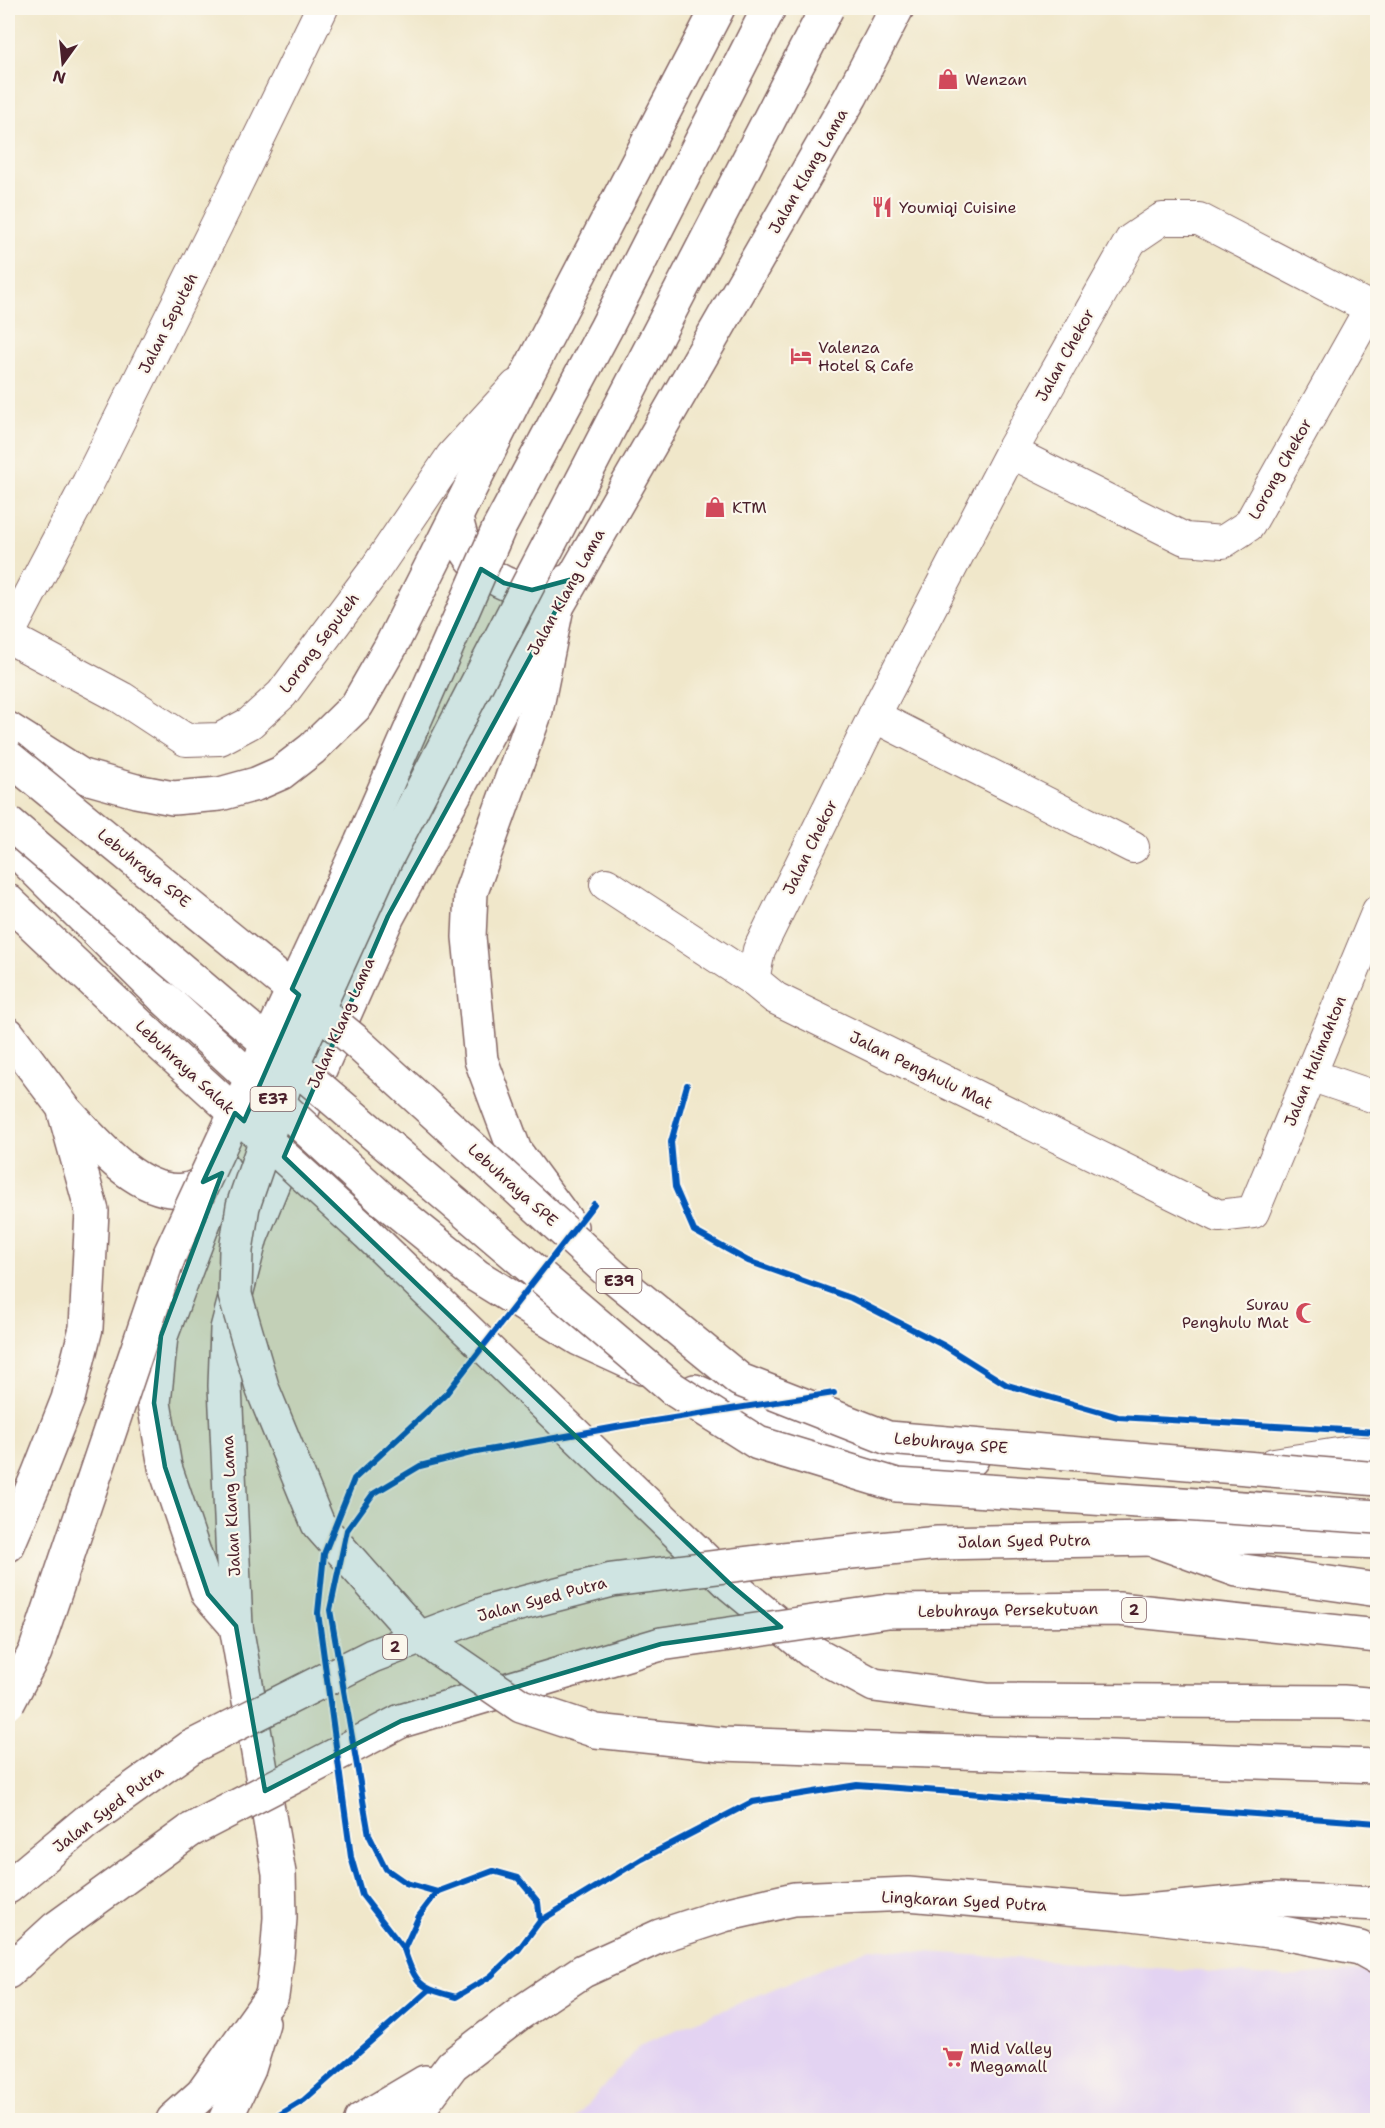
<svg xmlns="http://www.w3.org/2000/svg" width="1385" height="2128" font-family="'Shantell Sans',sans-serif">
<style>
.built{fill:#e3d3f2}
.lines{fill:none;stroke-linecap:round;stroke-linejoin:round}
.minor-casing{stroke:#846563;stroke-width:34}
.tertiary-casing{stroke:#846563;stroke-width:36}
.secondary-casing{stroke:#846563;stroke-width:36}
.primary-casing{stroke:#846563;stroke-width:36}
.trunk-casing{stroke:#846563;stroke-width:36}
.motorway-casing{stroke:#846563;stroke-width:36}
.minor{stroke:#fff;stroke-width:32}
.tertiary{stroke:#fff;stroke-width:33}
.secondary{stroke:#fff;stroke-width:33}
.primary{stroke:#fff;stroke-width:33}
.trunk{stroke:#fff;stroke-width:33}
.motorway{stroke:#fff;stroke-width:33}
.primary-bridge-casing{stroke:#846563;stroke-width:36;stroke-linecap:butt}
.trunk-bridge-casing{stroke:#846563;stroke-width:36;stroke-linecap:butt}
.motorway-bridge-casing{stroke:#846563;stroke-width:36;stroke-linecap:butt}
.primary-bridge{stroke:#fff;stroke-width:33}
.trunk-bridge{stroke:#fff;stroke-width:33}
.motorway-bridge{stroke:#fff;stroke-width:33}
.cycleway-casing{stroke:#fbf7ec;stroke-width:10}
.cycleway{stroke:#0057b8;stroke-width:6}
.marked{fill:#0f766e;fill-opacity:0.2;stroke:#0f766e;stroke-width:4.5;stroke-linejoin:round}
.labels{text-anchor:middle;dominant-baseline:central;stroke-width:4.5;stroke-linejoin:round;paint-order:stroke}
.shield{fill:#fbf7ec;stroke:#7f6065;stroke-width:1.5}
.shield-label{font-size:15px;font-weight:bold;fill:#4a1f2b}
.poi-label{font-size:16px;fill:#4a1f2b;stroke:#fbf7ec;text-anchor:start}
.street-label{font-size:16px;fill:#4a1f2b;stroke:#fbf7ec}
</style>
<rect width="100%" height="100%" fill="#fbf7ec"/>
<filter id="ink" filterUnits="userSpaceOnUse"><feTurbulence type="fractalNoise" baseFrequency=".0167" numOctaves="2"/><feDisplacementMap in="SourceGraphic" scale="12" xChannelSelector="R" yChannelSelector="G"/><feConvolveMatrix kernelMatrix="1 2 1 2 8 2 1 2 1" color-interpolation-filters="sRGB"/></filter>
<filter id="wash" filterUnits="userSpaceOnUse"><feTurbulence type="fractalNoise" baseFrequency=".008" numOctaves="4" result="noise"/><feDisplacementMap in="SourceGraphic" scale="24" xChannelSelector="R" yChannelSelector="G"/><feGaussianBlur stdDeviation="1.35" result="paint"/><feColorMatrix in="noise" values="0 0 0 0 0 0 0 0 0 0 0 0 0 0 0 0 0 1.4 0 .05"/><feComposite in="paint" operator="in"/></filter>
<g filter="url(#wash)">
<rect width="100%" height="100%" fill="#f0e7ca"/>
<path class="built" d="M870 1948 1285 1977 1377 1969V2120H574L640 2045Z"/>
</g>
<g filter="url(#ink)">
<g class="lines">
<defs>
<g id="minor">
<path d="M1011 452 1185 539 1223 542 1249 525 1370 309"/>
<path d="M8 635 88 483 217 224 322 8"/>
<path d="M8 637 122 698 186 740 220 739 250 723 282 694 374 571 452 456 516 386"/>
<path d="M874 716 1133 847"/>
<path d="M606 884 753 980 775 998 1219 1216 1253 1212 1378 911"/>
<path d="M753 980 759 950 874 716 1011 452 1131 240 1162 219H1199L1378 312"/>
<path d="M1310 1075 1378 1098"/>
<path d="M1274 1464 1351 1452 1378 1454"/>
</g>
<g id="tertiary">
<path d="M361 2120 425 2082"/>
<path d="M404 2120 425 2101 452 2065 520 2013 583 1971 660 1936 724 1915 794 1899 908 1894 1124 1913 1275 1899 1378 1904"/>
</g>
<path id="secondary" d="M1124 1913 1278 1932 1360 1948 1378 1958"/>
<g id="primary">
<path d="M224 1169 161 1336 154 1403 165 1467 208 1594 236 1626"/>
<path d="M773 1560 938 1543 1151 1539"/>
<path d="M401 1721 661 1644"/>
<path d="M8 1887 86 1822 191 1747"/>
<path d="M8 1972 56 1928 191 1830"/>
<path d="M173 2120 202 2094 272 1996 277 1958 280 1918 279 1873 236 1626 225 1386 227 1329 251 1237 310 1092 388 916 557 607 851 96 897 8"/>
<path d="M225 2120 249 2069 263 2023"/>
</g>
<g id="trunk">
<path d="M456 519C459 528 461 541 466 550 478 571 507 589 532 590 547 590 560 584 573 579"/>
<path d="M557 607 536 711 471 892 469 937 481 1060 515 1151 571 1227"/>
<path d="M8 729 82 776 136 791 173 798 220 794 256 784 281 773 312 749 357 705 391 646 529 371 718 8"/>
<path d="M8 843 165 999"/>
<path d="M8 901 150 1035"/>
<path d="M8 1034 63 1107 92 1211 86 1328 68 1399 38 1475 8 1545"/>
<path d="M67 1112C95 1142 139 1196 184 1190 196 1189 211 1178 221 1170"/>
<path d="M381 1198 477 1276 579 1339 642 1368"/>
<path d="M365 1231 731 1585 811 1651 874 1685 987 1700 1343 1702 1378 1705"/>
<path d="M695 1391 749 1415 866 1446 922 1458 972 1459"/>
<path d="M1153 1539 1262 1537 1378 1542"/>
<path d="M888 1611 1118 1609 1378 1636"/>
</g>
<path id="motorway" d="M1151 1539 1237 1570 1378 1590"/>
</defs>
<use href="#minor" class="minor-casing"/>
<use href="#tertiary" class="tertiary-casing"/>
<use href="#secondary" class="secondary-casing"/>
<use href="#primary" class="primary-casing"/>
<use href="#trunk" class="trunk-casing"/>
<use href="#motorway" class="motorway-casing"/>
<use href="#minor" class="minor"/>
<use href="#tertiary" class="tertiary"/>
<use href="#secondary" class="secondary"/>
<use href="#primary" class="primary"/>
<use href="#trunk" class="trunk"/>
<use href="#motorway" class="motorway"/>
<defs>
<g id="primary-bridge">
<path d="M661 1644 888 1611"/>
<path d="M8 1703 35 1652 169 1256 361 843 499 528 606 328 769 8"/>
<path d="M191 1747 372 1656 488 1612 612 1580 773 1560"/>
<path d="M191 1830 401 1721"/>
</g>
<g id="trunk-bridge">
<path d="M827 8 384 863 290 1070 243 1206 236 1250 235 1295 263 1390 318 1524 416 1634 521 1706 596 1731 722 1744 1378 1766"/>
<path d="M165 999 381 1198"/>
<path d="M150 1035 365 1231"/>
</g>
<g id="motorway-bridge">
<path d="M8 757 353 1039 613 1276 740 1380 888 1438 1378 1479"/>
<path d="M8 822 673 1389 758 1443 897 1485 1378 1517"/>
</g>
</defs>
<use href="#primary-bridge" class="primary-bridge-casing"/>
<use href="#trunk-bridge" class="trunk-bridge-casing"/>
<use href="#motorway-bridge" class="motorway-bridge-casing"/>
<use href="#primary-bridge" class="primary-bridge"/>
<use href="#trunk-bridge" class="trunk-bridge"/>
<use href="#motorway-bridge" class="motorway-bridge"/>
<defs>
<g id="cycleway">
<path d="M687 1085 671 1142 675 1187 694 1231 748 1261 851 1298 945 1346 1007 1385 1118 1417 1378 1432"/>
<path d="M437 1892 406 1883 386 1869 369 1835 330 1610 347 1530 373 1494 420 1466 471 1453 622 1426 834 1393"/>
<path d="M540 1921 538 1902 518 1878 493 1871 437 1892 419 1916 404 1949C416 1985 420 1988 456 1997L491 1976 519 1949 540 1921 642 1859 752 1802 857 1785 1378 1823"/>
<path d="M404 1949 362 1895 351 1857 318 1613 324 1554 354 1479 446 1394 594 1204"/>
<path d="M271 2120 304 2100 429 1990"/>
</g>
</defs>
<use href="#cycleway" class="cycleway-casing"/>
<use href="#cycleway" class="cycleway"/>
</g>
</g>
<path class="marked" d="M481 569 504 583 532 590 573 579 388 916 284 1157 731 1585 781 1627 661 1644 401 1721 265 1791 236 1626 208 1594 165 1467 154 1403 161 1336 222 1173 203 1182 235 1113 244 1121 299 995 292 989Z"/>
<defs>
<symbol id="shop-bare" viewBox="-9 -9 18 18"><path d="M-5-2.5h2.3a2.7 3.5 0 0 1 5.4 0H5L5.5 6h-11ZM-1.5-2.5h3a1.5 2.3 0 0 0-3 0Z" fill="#d1495b" stroke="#fbf7ec" stroke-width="2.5" paint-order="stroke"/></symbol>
<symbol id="restaurant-bare" viewBox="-9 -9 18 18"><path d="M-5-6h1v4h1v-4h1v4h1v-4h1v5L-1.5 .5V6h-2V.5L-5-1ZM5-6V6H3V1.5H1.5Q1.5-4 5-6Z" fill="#d1495b" stroke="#fbf7ec" stroke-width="2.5" paint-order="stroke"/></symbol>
<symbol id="hotel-bare" viewBox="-9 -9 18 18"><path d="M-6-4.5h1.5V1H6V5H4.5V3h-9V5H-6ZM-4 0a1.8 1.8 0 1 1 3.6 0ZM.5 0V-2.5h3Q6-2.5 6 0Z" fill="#d1495b" stroke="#fbf7ec" stroke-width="2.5" paint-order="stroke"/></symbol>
<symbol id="mosque-bare" viewBox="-9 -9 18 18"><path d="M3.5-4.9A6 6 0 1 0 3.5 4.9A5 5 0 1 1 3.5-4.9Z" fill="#d1495b" stroke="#fbf7ec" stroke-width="2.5" paint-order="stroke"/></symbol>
<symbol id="supermarket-bare" viewBox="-9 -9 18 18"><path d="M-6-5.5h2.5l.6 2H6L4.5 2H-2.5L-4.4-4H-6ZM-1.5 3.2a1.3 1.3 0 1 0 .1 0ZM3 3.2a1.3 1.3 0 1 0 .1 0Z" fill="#d1495b" stroke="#fbf7ec" stroke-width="2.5" paint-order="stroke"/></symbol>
</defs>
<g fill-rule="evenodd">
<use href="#shop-bare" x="933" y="64" width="30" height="30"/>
<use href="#restaurant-bare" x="867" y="192" width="30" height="30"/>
<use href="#hotel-bare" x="786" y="341" width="30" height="30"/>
<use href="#shop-bare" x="700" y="492" width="30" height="30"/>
<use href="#mosque-bare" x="1291" y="1298" width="30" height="30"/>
<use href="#supermarket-bare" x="938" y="2042" width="30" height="30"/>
</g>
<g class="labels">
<g class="shield">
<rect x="250.5" y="1087" width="45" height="24" rx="4.5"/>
<rect x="596.5" y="1269" width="45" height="24" rx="4.5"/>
<rect x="1122" y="1598" width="24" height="24" rx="4.5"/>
<rect x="383" y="1635" width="24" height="24" rx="4.5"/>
</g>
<g class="shield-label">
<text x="273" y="1099">E37</text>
<text x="619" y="1281">E39</text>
<text x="1134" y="1610">2</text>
<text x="395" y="1647">2</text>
</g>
<g class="poi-label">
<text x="965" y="79">Wenzan</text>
<text x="899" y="207">Youmiqi Cuisine</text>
<text x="818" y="347">Valenza<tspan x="818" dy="18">Hotel &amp; Cafe</tspan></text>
<text x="732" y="507">KTM</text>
<text x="1289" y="1304" text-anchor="end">Surau<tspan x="1289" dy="18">Penghulu Mat</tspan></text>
<text x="970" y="2048">Mid Valley<tspan x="970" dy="18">Megamall</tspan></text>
</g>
<g class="street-label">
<text transform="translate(808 171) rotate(-60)">Jalan Klang Lama</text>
<text transform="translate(168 323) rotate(-63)">Jalan Seputeh</text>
<text transform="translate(1065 355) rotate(-61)">Jalan Chekor</text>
<text transform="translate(1280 469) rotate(-61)">Lorong Chekor</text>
<text transform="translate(566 592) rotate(-61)">Jalan Klang Lama</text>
<text transform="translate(319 643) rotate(-53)">Lorong Seputeh</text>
<text transform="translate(810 847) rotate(-64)">Jalan Chekor</text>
<text transform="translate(144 868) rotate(39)">Lebuhraya SPE</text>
<text transform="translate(341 1023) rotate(-66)">Jalan Klang Lama</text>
<text transform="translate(1315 1061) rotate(-68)">Jalan Halimahton</text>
<text transform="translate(185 1067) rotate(43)">Lebuhraya Salak</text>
<text transform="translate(921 1070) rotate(26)">Jalan Penghulu Mat</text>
<text transform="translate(513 1185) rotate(42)">Lebuhraya SPE</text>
<text transform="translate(951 1443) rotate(5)">Lebuhraya SPE</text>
<text transform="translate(231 1506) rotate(-93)">Jalan Klang Lama</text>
<text transform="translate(1024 1541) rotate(-1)">Jalan Syed Putra</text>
<text transform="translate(542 1599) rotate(-15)">Jalan Syed Putra</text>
<text transform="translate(1008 1610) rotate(-1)">Lebuhraya Persekutuan</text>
<text transform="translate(108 1809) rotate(-37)">Jalan Syed Putra</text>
<text transform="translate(964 1901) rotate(3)">Lingkaran Syed Putra</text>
</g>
</g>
<rect width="1385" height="2128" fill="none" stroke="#fbf7ec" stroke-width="30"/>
<g transform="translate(63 63) rotate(195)" stroke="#fbf7ec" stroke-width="4.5" paint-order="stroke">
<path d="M0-4.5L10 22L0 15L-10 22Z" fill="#4a1f2b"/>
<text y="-9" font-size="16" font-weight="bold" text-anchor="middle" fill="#4a1f2b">N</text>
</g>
</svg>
